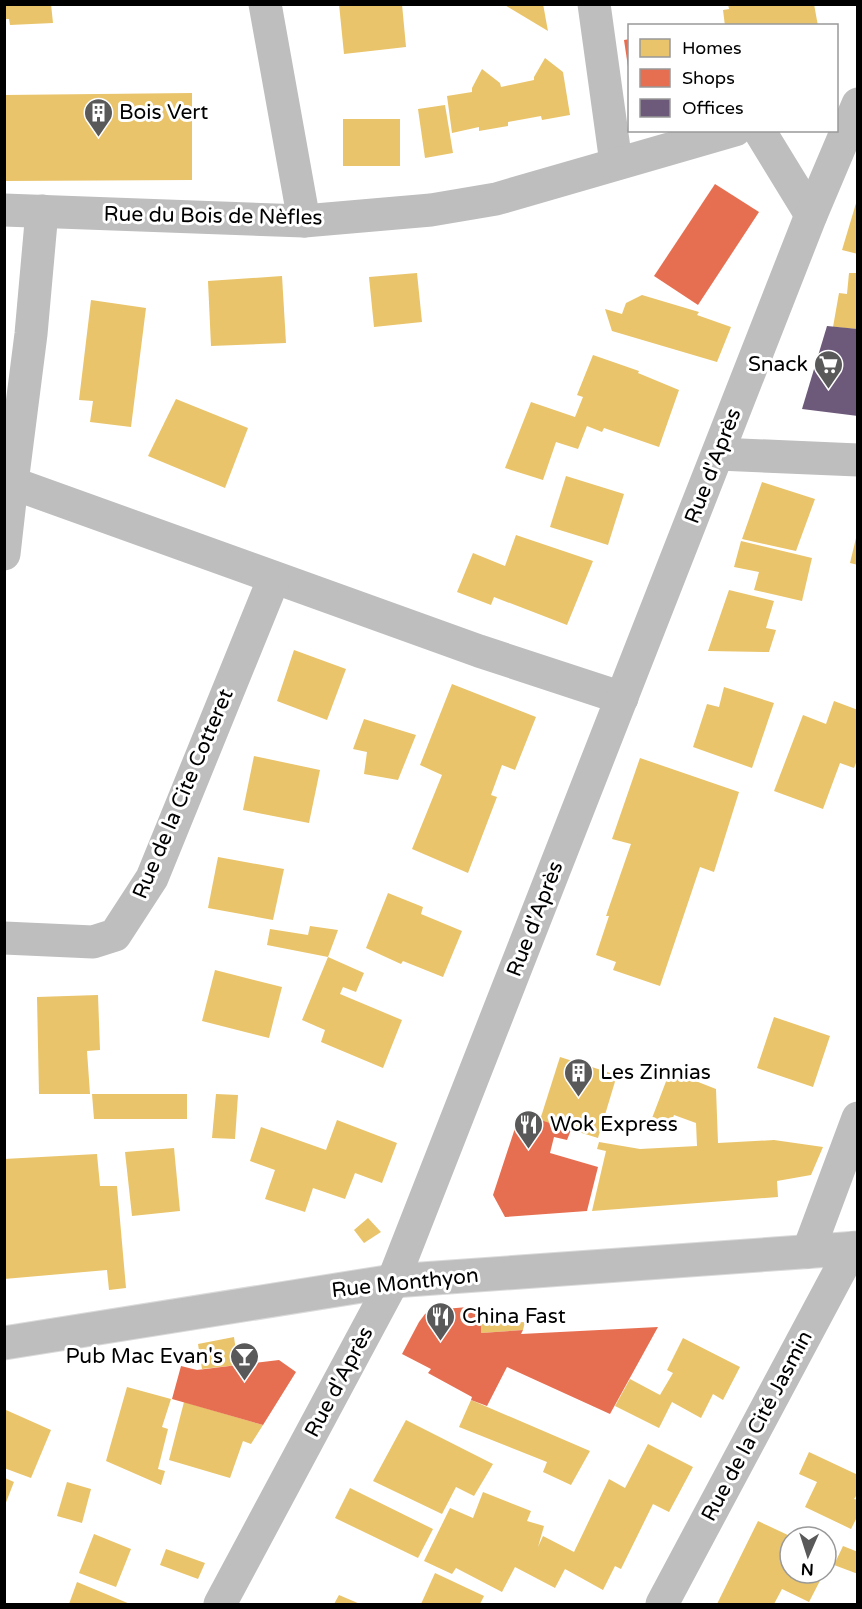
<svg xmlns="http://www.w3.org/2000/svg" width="862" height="1609" font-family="'Varela Round',sans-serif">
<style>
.homes{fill:#e9c46a}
.shops{fill:#e76f51}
.offices{fill:#6d597a}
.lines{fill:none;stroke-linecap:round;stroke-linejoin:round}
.major-casing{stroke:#dbdbdb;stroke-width:35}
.minor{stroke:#bebebe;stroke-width:33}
.major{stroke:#bebebe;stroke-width:33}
.labels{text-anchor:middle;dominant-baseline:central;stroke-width:6;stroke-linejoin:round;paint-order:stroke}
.poi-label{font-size:21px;fill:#000;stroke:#fff;text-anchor:start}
.street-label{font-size:21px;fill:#000;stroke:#fff}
</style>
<rect width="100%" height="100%" fill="#fff"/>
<g class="homes">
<path d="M4 4H51L53 23 10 25 9 19H4Z"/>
<path d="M339 4H402L406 47 344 54Z"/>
<path d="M503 4H543L548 31Z"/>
<path d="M728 4H814L818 26H725L723 10 729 9Z"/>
<path d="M545 58 563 72 570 115 542 120 541 116 508 122V126L479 131V127L452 133 447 96 472 92V88L482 69 500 83 501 87 534 80V77Z"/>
<path d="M192 93V180L4 181V95Z"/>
<path d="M445 105 453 153 425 158 418 109Z"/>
<rect x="343" y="119" width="57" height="47"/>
<path d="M857 200H858V254L842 250Z"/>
<path d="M417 273 422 322 374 327 369 277Z"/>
<path d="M849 273H858V329L833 327 839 293 847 294Z"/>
<path d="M282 276 286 343 211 346 208 281Z"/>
<path d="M642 295 699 312 697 315 731 327 717 362 612 331 605 309 622 314 626 303Z"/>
<path d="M91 300 146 308 131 427 90 422 93 401 79 400Z"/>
<path d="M593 355 639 371 638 373 679 390 659 447 604 428 602 432 587 426 578 449 556 442 543 480 505 468 531 402 575 417 583 397 577 395Z"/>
<path d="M176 399 248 428 225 488 148 456Z"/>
<path d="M566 476 624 494 608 545 550 527Z"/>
<path d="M762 482 815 499 796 551 742 539Z"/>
<path d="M857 534H858V565L850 563Z"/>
<path d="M516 535 593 561 567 625 494 597 491 605 457 592 473 553 505 566Z"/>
<path d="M741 541 812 558 802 601 754 590 759 572 734 567Z"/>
<path d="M729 590 774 601 766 628 776 630 769 652 708 651Z"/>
<path d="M294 650 346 669 327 720 277 701Z"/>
<path d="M452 684 536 717 515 770 502 765 491 795 497 797 468 873 412 849 442 775 420 765Z"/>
<path d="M724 687 774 703 752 768 693 747 707 704 719 707Z"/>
<path d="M834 701 858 710V758L854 768 840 763 823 809 774 791 803 715 826 724Z"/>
<path d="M364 719 416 735 398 780 364 774 367 752 353 749Z"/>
<path d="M254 756 320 770 309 823 243 810Z"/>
<path d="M640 758 739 792 714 872 700 867 660 986 613 970 616 962 596 955 609 916H606L631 844 612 839Z"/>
<path d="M218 857 284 869 273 920 208 908Z"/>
<path d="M388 893 423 907 421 914 462 931 443 977 403 961 401 964 366 948Z"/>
<path d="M310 926 338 930 328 957 267 945 270 929 308 935Z"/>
<path d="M328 957 364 973 356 992 343 987 340 994 402 1020 383 1068 321 1042 325 1030 302 1020Z"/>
<path d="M215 970 282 987 269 1038 202 1021Z"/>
<path d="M98 995 100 1050 87 1051 90 1094H39L37 997Z"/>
<path d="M774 1017 830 1036 813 1087 757 1068Z"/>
<path d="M560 1057 617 1075 598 1138 540 1120Z"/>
<path d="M670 1071 716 1089 718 1143 774 1140 823 1147 811 1175 777 1181 778 1197 592 1211 606 1151 597 1149 599 1142 640 1149 697 1146 696 1123 674 1115 667 1133 649 1126Z"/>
<path d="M92 1094H187V1119H94Z"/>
<path d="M216 1094 238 1095 235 1139 212 1138Z"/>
<path d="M337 1120 397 1143 382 1183 355 1173 345 1199 313 1188 305 1212 265 1199 275 1170 250 1161 261 1127 326 1150Z"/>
<path d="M174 1148 180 1211 132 1216 125 1152Z"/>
<path d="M97 1154 100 1186H117L126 1288 109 1290 107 1270 4 1279V1159Z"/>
<path d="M368 1218 381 1232 364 1243 354 1230Z"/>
<path d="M525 1322 523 1330 481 1333V1324Z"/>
<path d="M234 1337 238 1365 202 1369 198 1344Z"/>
<path d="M683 1338 740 1367 723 1400 713 1394 701 1418 672 1402 659 1428 615 1406 630 1379 660 1395 673 1373 667 1370Z"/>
<path d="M127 1387 171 1399 162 1427 168 1429 158 1469 165 1471 161 1485 106 1461Z"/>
<path d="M471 1400 590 1451 571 1485 543 1472 547 1462 459 1427Z"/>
<path d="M184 1402 263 1425 251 1444 243 1441 230 1478 169 1460Z"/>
<path d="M6 1410 51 1430 31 1478 4 1468Z"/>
<path d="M406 1420 493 1464 474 1496 456 1487 442 1514 373 1481Z"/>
<path d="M648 1444 693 1467 669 1512 653 1504 621 1569 615 1566 603 1590 565 1569 555 1588 515 1567 502 1592 456 1568 452 1574 424 1561 450 1508 473 1518 483 1492 531 1511 527 1521 544 1526 538 1547 543 1536 574 1552 609 1479 625 1488Z"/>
<path d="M809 1452 858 1475V1493L854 1499 858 1500V1515L851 1529 805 1507 817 1482 799 1474Z"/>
<path d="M5 1478 14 1482 5 1505Z"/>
<path d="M67 1482 91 1489 82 1523 57 1516Z"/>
<path d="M350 1488 433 1529 418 1558 335 1518Z"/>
<path d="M758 1521 790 1536V1573H824L809 1602 782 1589 774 1604H717Z"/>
<path d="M94 1534 131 1549 116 1587 79 1573Z"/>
<path d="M843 1546 858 1552V1574L834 1565Z"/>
<path d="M166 1549 205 1563 198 1579 160 1565Z"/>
<path d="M435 1573 484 1596 480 1604H421Z"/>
<path d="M77 1582 130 1604H69Z"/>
<path d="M339 1595 360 1604H334Z"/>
</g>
<g class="shops">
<path d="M630 39V67H628L624 40Z"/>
<path d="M715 184 759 212 698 305 654 276Z"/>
<path d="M519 1116 541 1120 571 1130 567 1140 554 1137 550 1153 598 1167 587 1211 505 1217 493 1195Z"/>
<path d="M468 1307 478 1315 468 1324H481V1333L523 1330 521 1334 658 1327 610 1414 507 1367 487 1406 471 1400 472 1397 428 1373 431 1369 402 1354 419 1322 425 1314 432 1310Z"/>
<path d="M279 1360 296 1372 263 1425 172 1399 181 1366 197 1370Z"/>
</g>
<path class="offices" d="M827 326 858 329V416L802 409Z"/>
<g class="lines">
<defs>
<path id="major" d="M4 1343 393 1281 858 1248"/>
</defs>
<use href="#major" class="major-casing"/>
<g class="minor">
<path d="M265 4 304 221"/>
<path d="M594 4 616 163"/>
<path d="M759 130 811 215"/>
<path d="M4 210 304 221 431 210 496 199 735 130"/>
<path d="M718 454 858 460"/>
<path d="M12 483 479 651 622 698"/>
<path d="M4 554 12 483 31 334 42 211"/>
<path d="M4 938 93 942 115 935 152 878 274 578"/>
<path d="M808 1252 858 1118"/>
<path d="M220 1604 393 1281 811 215 858 104"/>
<path d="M662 1604 852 1248"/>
</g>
<use href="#major" class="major"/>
</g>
<defs>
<symbol id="building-pin" viewBox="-11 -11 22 30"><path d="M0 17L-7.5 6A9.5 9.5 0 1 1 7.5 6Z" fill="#595959" stroke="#fff"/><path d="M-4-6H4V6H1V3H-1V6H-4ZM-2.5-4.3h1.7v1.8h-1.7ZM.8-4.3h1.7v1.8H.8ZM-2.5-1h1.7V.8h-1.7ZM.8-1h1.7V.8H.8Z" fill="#fff"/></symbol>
<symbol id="supermarket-pin" viewBox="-11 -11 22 30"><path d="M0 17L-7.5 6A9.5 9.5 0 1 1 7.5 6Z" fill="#595959" stroke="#fff"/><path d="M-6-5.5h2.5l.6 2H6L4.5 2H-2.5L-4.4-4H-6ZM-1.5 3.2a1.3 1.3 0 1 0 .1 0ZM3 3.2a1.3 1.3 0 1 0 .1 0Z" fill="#fff"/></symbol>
<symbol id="restaurant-pin" viewBox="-11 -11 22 30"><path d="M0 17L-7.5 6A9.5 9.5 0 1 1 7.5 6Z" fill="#595959" stroke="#fff"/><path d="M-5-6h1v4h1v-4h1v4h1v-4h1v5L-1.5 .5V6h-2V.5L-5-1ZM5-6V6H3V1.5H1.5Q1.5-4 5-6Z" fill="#fff"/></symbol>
<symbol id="bar-pin" viewBox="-11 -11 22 30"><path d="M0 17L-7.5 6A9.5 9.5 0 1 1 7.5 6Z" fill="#595959" stroke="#fff"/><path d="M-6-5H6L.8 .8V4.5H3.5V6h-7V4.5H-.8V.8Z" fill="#fff"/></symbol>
</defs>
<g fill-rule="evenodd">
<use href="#building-pin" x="82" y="96" width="33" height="45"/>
<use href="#supermarket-pin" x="812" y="348" width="33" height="45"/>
<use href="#building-pin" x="562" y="1056" width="33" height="45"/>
<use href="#restaurant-pin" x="512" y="1108" width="33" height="45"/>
<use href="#restaurant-pin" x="424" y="1300" width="33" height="45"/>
<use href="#bar-pin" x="228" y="1340" width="33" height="45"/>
</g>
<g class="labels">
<g class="poi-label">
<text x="119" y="112">Bois Vert</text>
<text x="808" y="364" text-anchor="end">Snack</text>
<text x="600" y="1072">Les Zinnias</text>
<text x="550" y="1124">Wok Express</text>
<text x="462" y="1316">China Fast</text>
<text x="223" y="1356" text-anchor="end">Pub Mac Evan's</text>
</g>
<g class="street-label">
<text transform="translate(213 216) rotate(1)">Rue du Bois de Nèfles</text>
<text transform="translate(713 466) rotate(-69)">Rue d'Après</text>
<text transform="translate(183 794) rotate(-67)">Rue de la Cite Cotteret</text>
<text transform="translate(535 919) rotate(-69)">Rue d'Après</text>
<text transform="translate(405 1283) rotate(-6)">Rue Monthyon</text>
<text transform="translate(339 1382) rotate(-62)">Rue d'Après</text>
<text transform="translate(757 1426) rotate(-62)">Rue de la Cité Jasmin</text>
</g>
</g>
<rect width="862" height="1609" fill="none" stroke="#000000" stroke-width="12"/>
<rect x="628" y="24" width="210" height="108" fill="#ffffff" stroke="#999999" stroke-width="1.5"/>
<rect x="640" y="39" width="30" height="18" fill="#e9c46a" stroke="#999999" stroke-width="1.5"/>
<text x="682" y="54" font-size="18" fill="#000000">Homes</text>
<rect x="640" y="69" width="30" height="18" fill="#e76f51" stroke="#999999" stroke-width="1.5"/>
<text x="682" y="84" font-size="18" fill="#000000">Shops</text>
<rect x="640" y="99" width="30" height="18" fill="#6d597a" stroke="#999999" stroke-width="1.5"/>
<text x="682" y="114" font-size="18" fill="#000000">Offices</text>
<g transform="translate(808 1555) rotate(183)"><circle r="28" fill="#ffffff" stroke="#999999" stroke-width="1.5"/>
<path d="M0-4.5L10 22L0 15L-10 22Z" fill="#595959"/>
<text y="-9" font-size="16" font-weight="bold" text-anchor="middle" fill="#000000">N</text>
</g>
</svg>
